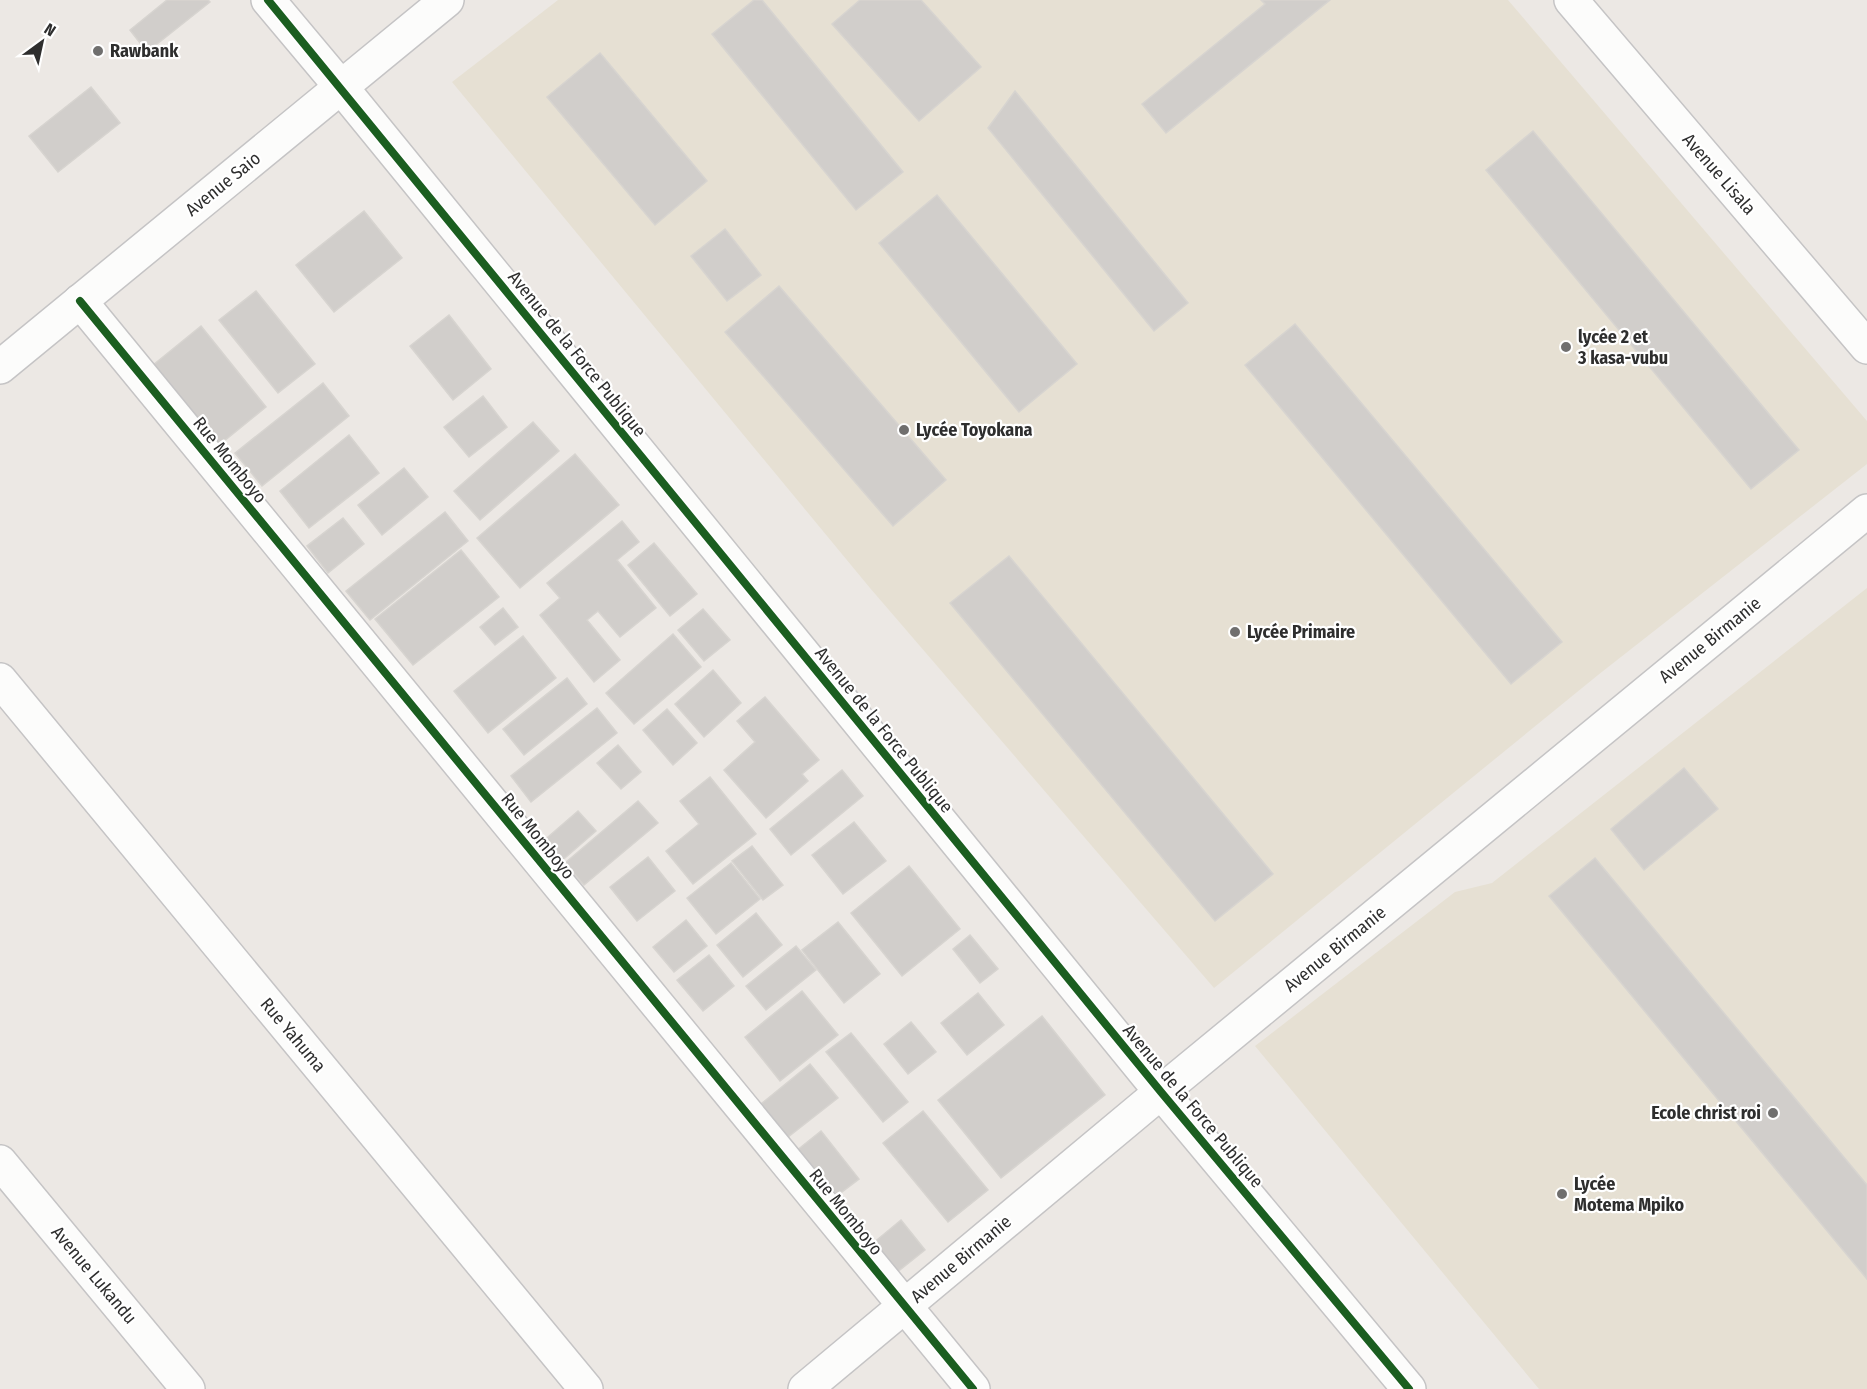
<svg xmlns="http://www.w3.org/2000/svg" width="1867" height="1389" font-family="'Fira Sans Condensed',sans-serif">
<style>
.education{fill:#e6e0d3}
.building{fill:#d1cecb;stroke:#d7d4d0;stroke-width:1.5}
.lines{fill:none;stroke-linecap:round;stroke-linejoin:round}
.minor-casing{stroke:#c5c4c5;stroke-width:36}
.tertiary-casing{stroke:#c5c4c5;stroke-width:36}
.minor{stroke:#fcfcfb;stroke-width:33}
.tertiary{stroke:#fcfcfb;stroke-width:33}
.cycleway-casing{stroke:#fff;stroke-width:11}
.cycleway{stroke:#1b5e20;stroke-width:8}
.poi-dot{fill:#706f6e;stroke:#fff;stroke-width:2}
.labels{text-anchor:middle;dominant-baseline:central;stroke-width:4.5;stroke-linejoin:round;paint-order:stroke}
.poi-label{font-size:18px;font-weight:bold;fill:#2e2e2e;stroke:#fff;text-anchor:start}
.street-label{font-size:18px;fill:#2e2e2e;stroke:#fff}
</style>
<rect width="100%" height="100%" fill="#ece8e4"/>
<g class="education">
<path d="M558 0H1508L1867 421V464L1598 675 1214 988 870 588 452 82Z"/>
<path d="M1867 588V1389H1539L1255 1046 1455 892 1492 883Z"/>
</g>
<g class="building">
<path d="M167 0H208L210 2 147 52 130 30Z"/>
<path d="M754 0H762L903 172 856 210 712 34Z"/>
<path d="M860 0H921L981 67 919 121 832 24Z"/>
<path d="M1261 0H1330L1166 133 1142 104 1265 4Z"/>
<path d="M600 53 707 181 655 225 547 97Z"/>
<path d="M91 87 120 123 58 172 29 136Z"/>
<path d="M1015 91 1188 303 1154 331 988 128Z"/>
<path d="M1533 131 1799 450 1751 489 1486 170Z"/>
<path d="M937 195 1077 364 1019 412 879 243Z"/>
<path d="M364 211 402 258 334 312 296 265Z"/>
<path d="M725 229 761 275 727 301 691 256Z"/>
<path d="M779 286 946 480 893 526 725 332Z"/>
<path d="M256 291 315 364 278 393 219 320Z"/>
<path d="M449 315 491 369 453 400 410 346Z"/>
<path d="M1295 324 1562 642 1511 684 1245 365Z"/>
<path d="M201 326 266 407 218 446 153 365Z"/>
<path d="M323 383 349 416 262 486 235 453Z"/>
<path d="M483 396 507 427 469 457 444 427Z"/>
<path d="M533 422 559 451 480 520 454 491Z"/>
<path d="M349 435 379 473 309 528 280 491Z"/>
<path d="M575 454 619 505 520 588 477 538Z"/>
<path d="M404 468 428 497 382 535 358 505Z"/>
<path d="M445 512 468 541 370 620 346 591Z"/>
<path d="M343 518 364 544 328 573 307 546Z"/>
<path d="M622 521 639 542 617 560 656 608 620 637 598 611 587 620 620 660 594 682 540 615 560 598 547 583Z"/>
<path d="M654 543 697 594 670 616 628 565Z"/>
<path d="M461 550 499 597 413 665 375 619Z"/>
<path d="M1009 556 1273 874 1215 921 950 603Z"/>
<path d="M503 608 518 627 495 645 480 627Z"/>
<path d="M703 609 730 640 704 661 678 630Z"/>
<path d="M673 634 701 667 634 724 606 693Z"/>
<path d="M523 636 556 678 488 733 454 691Z"/>
<path d="M713 670 741 703 704 737 675 704Z"/>
<path d="M567 678 587 704 524 755 503 729Z"/>
<path d="M765 697 819 760 802 774 808 781 766 818 724 770 755 742 737 721Z"/>
<path d="M597 708 617 733 531 802 511 776Z"/>
<path d="M667 709 697 743 673 765 643 730Z"/>
<path d="M618 745 641 772 621 789 597 763Z"/>
<path d="M1684 768 1718 809 1644 870 1611 829Z"/>
<path d="M842 770 863 796 791 855 770 829Z"/>
<path d="M710 777 756 834 693 884 666 851 699 824 680 801Z"/>
<path d="M638 801 658 823 584 885 565 863Z"/>
<path d="M578 811 596 831 558 864 541 843Z"/>
<path d="M854 822 886 861 843 894 812 855Z"/>
<path d="M752 846 783 885 763 900 732 861Z"/>
<path d="M648 857 675 891 637 921 610 887Z"/>
<path d="M1595 858 1867 1185V1279L1549 896Z"/>
<path d="M731 863 760 899 716 934 687 898Z"/>
<path d="M909 866 960 929 902 976 851 913Z"/>
<path d="M756 913 782 945 743 977 717 945Z"/>
<path d="M686 920 707 946 674 972 653 947Z"/>
<path d="M838 922 880 974 844 1003 802 950Z"/>
<path d="M970 935 998 969 980 983 953 949Z"/>
<path d="M796 946 816 970 766 1010 746 986Z"/>
<path d="M709 955 734 986 703 1011 677 980Z"/>
<path d="M802 991 838 1035 780 1081 745 1037Z"/>
<path d="M978 993 1004 1025 967 1055 941 1023Z"/>
<path d="M1042 1016 1105 1095 1001 1178 938 1100Z"/>
<path d="M911 1022 936 1052 908 1074 884 1044Z"/>
<path d="M851 1033 908 1102 883 1122 826 1052Z"/>
<path d="M810 1064 838 1098 783 1141 756 1108Z"/>
<path d="M923 1111 988 1190 948 1222 883 1143Z"/>
<path d="M821 1131 859 1179 834 1198 796 1151Z"/>
<path d="M901 1220 925 1250 896 1273 872 1244Z"/>
</g>
<g class="lines">
<defs>
<g id="minor">
<path d="M268 0 341 87"/>
<path d="M1571 0 1867 347"/>
<path d="M80 301 973 1389"/>
<path d="M0 680 586 1389"/>
<path d="M0 1162 188 1389"/>
</g>
<g id="tertiary">
<path d="M341 87 1161 1092 1409 1389"/>
<path d="M0 367 447 0"/>
<path d="M805 1389 1161 1092 1867 511"/>
</g>
</defs>
<use href="#minor" class="minor-casing"/>
<use href="#tertiary" class="tertiary-casing"/>
<use href="#minor" class="minor"/>
<use href="#tertiary" class="tertiary"/>
<defs>
<g id="cycleway">
<path d="M268 0 1161 1092 1409 1389"/>
<path d="M80 301 973 1389"/>
</g>
</defs>
<use href="#cycleway" class="cycleway-casing"/>
<use href="#cycleway" class="cycleway"/>
</g>
<g class="poi-dot">
<circle cx="98" cy="51" r="6"/>
<circle cx="1566" cy="347" r="6"/>
<circle cx="904" cy="430" r="6"/>
<circle cx="1235" cy="632" r="6"/>
<circle cx="1773" cy="1113" r="6"/>
<circle cx="1562" cy="1194" r="6"/>
</g>
<g class="labels">
<g class="poi-label">
<text x="110" y="51">Rawbank</text>
<text x="1578" y="337">lycée 2 et<tspan x="1578" dy="21">3 kasa-vubu</tspan></text>
<text x="916" y="430">Lycée Toyokana</text>
<text x="1247" y="632">Lycée Primaire</text>
<text x="1761" y="1113" text-anchor="end">Ecole christ roi</text>
<text x="1574" y="1184">Lycée<tspan x="1574" dy="21">Motema Mpiko</tspan></text>
</g>
<g class="street-label">
<text transform="translate(1719 174) rotate(49)">Avenue Lisala</text>
<text transform="translate(223 184) rotate(-39)">Avenue Saio</text>
<text transform="translate(577 354) rotate(51)">Avenue de la Force Publique</text>
<text transform="translate(230 460) rotate(51)">Rue Momboyo</text>
<text transform="translate(1710 640) rotate(-39)">Avenue Birmanie</text>
<text transform="translate(884 730) rotate(51)">Avenue de la Force Publique</text>
<text transform="translate(538 836) rotate(51)">Rue Momboyo</text>
<text transform="translate(1335 949) rotate(-39)">Avenue Birmanie</text>
<text transform="translate(293 1035) rotate(50)">Rue Yahuma</text>
<text transform="translate(1193 1106) rotate(50)">Avenue de la Force Publique</text>
<text transform="translate(846 1212) rotate(51)">Rue Momboyo</text>
<text transform="translate(961 1259) rotate(-40)">Avenue Birmanie</text>
<text transform="translate(94 1275) rotate(50)">Avenue Lukandu</text>
</g>
</g>
<g transform="translate(42 42) rotate(33)" stroke="#ffffff" stroke-width="4.5" paint-order="stroke">
<path d="M0-4.5L10 22L0 15L-10 22Z" fill="#2e2e2e"/>
<text y="-9" font-size="16" font-weight="bold" text-anchor="middle" fill="#2e2e2e">N</text>
</g>
</svg>
